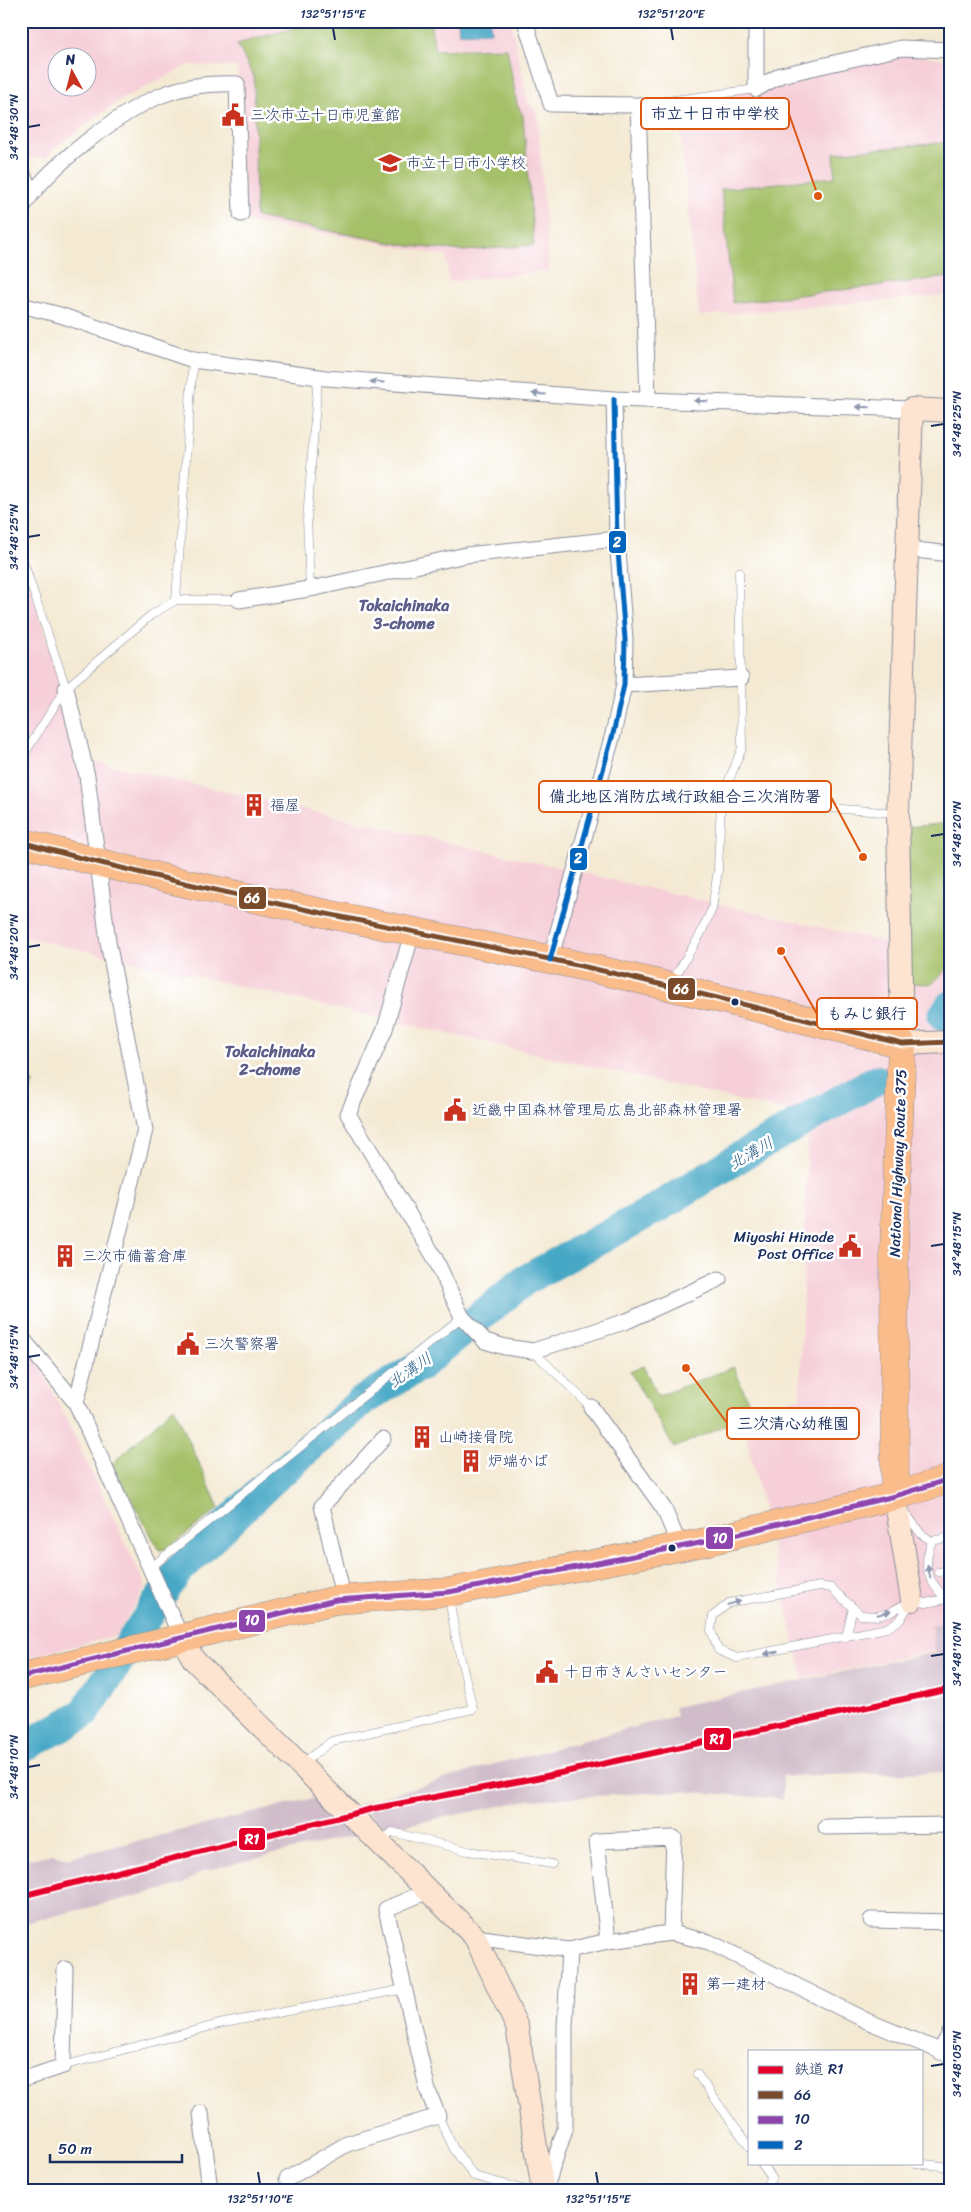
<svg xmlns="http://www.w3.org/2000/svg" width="971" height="2212" font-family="Sriracha,'Klee One',sans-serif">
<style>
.built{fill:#f6cfd8;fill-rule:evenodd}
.industrial{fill:#d1bdca}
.green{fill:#a4c067;stroke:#607862}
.water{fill:#47a8c6;stroke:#316c92}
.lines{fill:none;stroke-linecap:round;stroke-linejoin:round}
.river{stroke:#47a8c6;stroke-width:31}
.lane-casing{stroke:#888c99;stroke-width:9}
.street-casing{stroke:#888c99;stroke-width:17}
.secondary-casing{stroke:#888c99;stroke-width:24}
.highway-casing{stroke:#888c99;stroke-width:29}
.lane{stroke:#fff;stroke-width:8}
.street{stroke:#fff;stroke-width:15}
.secondary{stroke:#fde4d0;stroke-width:22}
.highway{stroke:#f9bc8a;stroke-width:28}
.bus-1-casing{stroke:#fff;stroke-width:9}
.bus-2-casing{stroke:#fff;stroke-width:9}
.bus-3-casing{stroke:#fff;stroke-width:9}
.bus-1{stroke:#7a4b2a;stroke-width:5}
.bus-2{stroke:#8e44ad;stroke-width:5}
.bus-3{stroke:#0065bd;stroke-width:5}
.rail-1-casing{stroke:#fff;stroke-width:10}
.rail-1{stroke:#e4002b;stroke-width:6}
.oneway{fill:#8d97ae}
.ticks{fill:none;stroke:#1b2f5e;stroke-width:2}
.bus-dot{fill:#1b2f5e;stroke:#fff;stroke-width:2}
.labels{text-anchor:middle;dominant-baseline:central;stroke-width:5;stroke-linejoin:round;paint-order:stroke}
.poi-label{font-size:15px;fill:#1b2f5e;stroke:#fff;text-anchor:start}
.street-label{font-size:15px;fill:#1b2f5e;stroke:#fff}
.neighbourhood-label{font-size:16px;font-weight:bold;fill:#5d5d89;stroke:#fff}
.water-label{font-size:16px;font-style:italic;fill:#2d5f88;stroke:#fff}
.leader{fill:none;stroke:#de5710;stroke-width:2}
.callout-dot{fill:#de5710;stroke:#fff;stroke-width:2}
.callout{fill:#fff;stroke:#de5710;stroke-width:2}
.callout-label{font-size:16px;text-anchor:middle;font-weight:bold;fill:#1b2f5e}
.line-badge{stroke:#fff;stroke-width:2}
.badge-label{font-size:14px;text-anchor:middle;font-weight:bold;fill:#fff}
.neatline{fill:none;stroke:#1b2f5e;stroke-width:2}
.ticks-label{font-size:12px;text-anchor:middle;fill:#1b2f5e}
</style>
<rect width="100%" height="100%" fill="#fff"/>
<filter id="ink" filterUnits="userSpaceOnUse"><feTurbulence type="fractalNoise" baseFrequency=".02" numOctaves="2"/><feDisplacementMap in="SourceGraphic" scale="10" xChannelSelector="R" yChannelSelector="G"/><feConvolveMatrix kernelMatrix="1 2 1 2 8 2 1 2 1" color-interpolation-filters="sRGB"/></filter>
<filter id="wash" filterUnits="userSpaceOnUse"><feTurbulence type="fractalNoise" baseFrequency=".0096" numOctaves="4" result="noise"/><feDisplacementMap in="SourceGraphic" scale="20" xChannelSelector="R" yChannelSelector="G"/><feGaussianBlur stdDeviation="1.12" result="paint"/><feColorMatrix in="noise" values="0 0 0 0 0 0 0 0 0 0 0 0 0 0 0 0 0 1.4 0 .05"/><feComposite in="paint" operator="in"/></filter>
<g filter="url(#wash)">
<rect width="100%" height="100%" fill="#f4ead4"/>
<g class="built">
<path d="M21 21H511L528 103 537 112 549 271 449 282 446 256 354 238 241 221 237 67 189 65 120 100 62 142 45 158H26L21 124ZM58 58H88V88H58Z"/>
<path d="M878 53 950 59V295L699 316 677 98Z"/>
<path d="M21 556 83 759 898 945 950 944V1647L803 1678 740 1409 800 1398 808 1116 21 936Z"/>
<path d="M21 1329 28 1334 52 1390 146 1586 116 1636 21 1659Z"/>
</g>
<g class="industrial">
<path d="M950 1621V1772L783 1776V1799L682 1791 529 1800 387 1829 359 1804 491 1765 676 1716 674 1707 935 1652 931 1625Z"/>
<path d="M318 1797 357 1835 203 1871 182 1885 21 1924V1861L53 1854 67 1858Z"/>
</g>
<g class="green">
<path d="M319 21H430L435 50 507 48 517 104 523 116 534 245 465 251 409 246 256 217 254 77 237 44Z"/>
<path d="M950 142V277L733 303 721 189 835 177 834 153Z"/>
<path d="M950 823V966L932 984 906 983 908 827Z"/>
<path d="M21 1079 33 1082 21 1124Z"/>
<path d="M643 1366 658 1396 734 1367 753 1413 674 1448 630 1372Z"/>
<path d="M174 1407 219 1508 167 1549 159 1550 112 1464Z"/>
</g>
<path class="water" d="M458 21H490L491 32 459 33Z"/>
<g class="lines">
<g class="river">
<path d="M943 1016 950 1006"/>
<path d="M21 1748 70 1722 85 1712 177 1572 267 1485 362 1401 421 1365 525 1280 657 1208 745 1154 876 1080"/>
</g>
</g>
</g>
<g filter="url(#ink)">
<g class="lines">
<defs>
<g id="lane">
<path d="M638 105 756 89"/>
<path d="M21 555 66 688"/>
<path d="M310 588 307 520 318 377"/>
<path d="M176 600 193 360"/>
<path d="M21 759 66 688 151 615 176 600H239"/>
<path d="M721 800 896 813"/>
<path d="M671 983 700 935 712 909 718 870 721 800 742 748 739 572"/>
<path d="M533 1351 591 1407"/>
<path d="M905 1512 921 1534 932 1541 950 1537"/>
<path d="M932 1541C922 1565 927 1582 947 1599"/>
<path d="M150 1568 462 1317"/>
<path d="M939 1572 950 1570"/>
<path d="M911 1602 900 1620 887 1628 737 1658 718 1650 711 1630 713 1616 729 1603 820 1586 831 1588 861 1615 877 1616 889 1613 912 1600 926 1603 950 1598"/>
<path d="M846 1637 853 1608"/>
<path d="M303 1763 332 1741 473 1709 456 1639 449 1597"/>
<path d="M382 1842 392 1832 468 1851 552 1864"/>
<path d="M63 2066 219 2024 405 1989"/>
<path d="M697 2074 750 2148"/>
<path d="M438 2116 454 2149 474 2176 529 2191"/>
<path d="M761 2163 772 2178 762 2191"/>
<path d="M915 2163 950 2167"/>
</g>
<g id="street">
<path d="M525 21 551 104 638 105 648 399"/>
<path d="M756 89 781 75 901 48 950 50"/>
<path d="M756 89V21"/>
<path d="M21 170 31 192"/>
<path d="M21 210C44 169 118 113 162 95 184 86 213 83 237 84L241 214"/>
<path d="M21 305 60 315 193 360 326 378 614 399 912 409"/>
<path d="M907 549 950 554"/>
<path d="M239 600 315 588 466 555 617 539"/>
<path d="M624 685 741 678"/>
<path d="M66 688 87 776 108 942 145 1130 76 1403"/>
<path d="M412 933 385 1029 348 1114 435 1258 462 1317 485 1341 505 1347 533 1351 627 1321 719 1279"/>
<path d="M550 960 613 734 624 685 625 639 617 539 614 399"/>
<path d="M21 1337 76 1403 181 1637"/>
<path d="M591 1407 664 1509 680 1547"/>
<path d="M344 1600 322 1506 383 1439"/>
<path d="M826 1827 950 1825"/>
<path d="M871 1920 950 1922"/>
<path d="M475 1937 569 1950 608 1941 671 1933 709 1942 867 2021 950 2055"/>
<path d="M608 1941 597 1841 674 1838 671 1933"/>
<path d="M940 2052 950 2033"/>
<path d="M21 2080 63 2066 65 1969"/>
<path d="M201 2113 210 2191"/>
<path d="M287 2179 347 2144 438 2116 428 2091 386 1909 428 1891"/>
<path d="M545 2190 565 2129V2027L569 1950"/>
</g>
<g id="secondary">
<path d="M950 411 912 409 898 813 902 1044 950 1042"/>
<path d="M895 1496 912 1600"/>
<path d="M181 1637 194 1660 475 1937 517 2027 543 2191"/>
</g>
<g id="highway">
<path d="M21 842C195 890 373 923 549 959 667 984 785 1015 902 1044L894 1249 895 1496"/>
<path d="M21 1677 336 1600 449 1592 705 1542 895 1496 950 1479"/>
</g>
</defs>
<use href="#lane" class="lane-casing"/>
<use href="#street" class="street-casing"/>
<use href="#secondary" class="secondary-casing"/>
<use href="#highway" class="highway-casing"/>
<use href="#lane" class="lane"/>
<use href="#street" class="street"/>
<use href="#secondary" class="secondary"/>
<use href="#highway" class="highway"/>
<defs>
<path id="bus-1" d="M21 842C195 890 373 923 549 959 667 984 785 1015 902 1044L950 1042"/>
<path id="bus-2" d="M21 1677 336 1600 449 1592 705 1542 895 1496 950 1479"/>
<path id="bus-3" d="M550 960 613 734 624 685 625 639 617 539 614 399"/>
</defs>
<use href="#bus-1" class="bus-1-casing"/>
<use href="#bus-2" class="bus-2-casing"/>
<use href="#bus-3" class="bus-3-casing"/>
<use href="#bus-1" class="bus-1"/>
<use href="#bus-2" class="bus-2"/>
<use href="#bus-3" class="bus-3"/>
<defs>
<path id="rail-1" d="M21 1896 376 1808 537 1778 950 1689"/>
</defs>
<use href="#rail-1" class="rail-1-casing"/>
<use href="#rail-1" class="rail-1"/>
</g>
<defs><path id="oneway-solid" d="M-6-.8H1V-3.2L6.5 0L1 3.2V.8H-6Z" transform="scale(1.25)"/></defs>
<g class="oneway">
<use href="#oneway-solid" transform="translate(377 382) rotate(-176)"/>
<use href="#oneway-solid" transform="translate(539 394) rotate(-176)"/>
<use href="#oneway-solid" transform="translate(701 401) rotate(-178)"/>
<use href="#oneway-solid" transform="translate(863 407) rotate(-178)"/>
<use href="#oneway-solid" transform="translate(929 1572) rotate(-103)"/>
<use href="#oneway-solid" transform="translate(734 1603) rotate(-16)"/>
<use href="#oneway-solid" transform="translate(884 1613) rotate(-16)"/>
<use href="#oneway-solid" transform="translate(771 1653) rotate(169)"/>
</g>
</g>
<path class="ticks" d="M333 28 335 40M671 28 673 40M28 127 40 125M931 426 944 424M28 537 40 535M931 836 944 834M28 947 40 945M931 1246 944 1244M28 1357 40 1355M931 1656 944 1654M28 1767 40 1765M931 2066 944 2064M258 2172 260 2184M596 2172 598 2184"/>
<defs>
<symbol id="civic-bare" viewBox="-9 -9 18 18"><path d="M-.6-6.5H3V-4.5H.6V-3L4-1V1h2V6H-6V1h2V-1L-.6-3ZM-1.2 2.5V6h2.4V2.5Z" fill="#c8321e" stroke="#fff" stroke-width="2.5" paint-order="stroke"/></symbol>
<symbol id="school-bare" viewBox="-9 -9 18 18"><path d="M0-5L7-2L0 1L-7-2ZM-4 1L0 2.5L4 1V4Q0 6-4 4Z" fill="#c8321e" stroke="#fff" stroke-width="2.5" paint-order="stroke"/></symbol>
<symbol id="building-bare" viewBox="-9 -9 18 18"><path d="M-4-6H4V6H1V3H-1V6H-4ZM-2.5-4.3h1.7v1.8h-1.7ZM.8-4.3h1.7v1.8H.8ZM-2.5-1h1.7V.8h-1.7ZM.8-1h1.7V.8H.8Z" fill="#c8321e" stroke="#fff" stroke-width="2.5" paint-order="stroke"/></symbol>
</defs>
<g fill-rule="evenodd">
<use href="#civic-bare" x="217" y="99" width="32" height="32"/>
<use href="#school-bare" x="374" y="147" width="32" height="32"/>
<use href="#building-bare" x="238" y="789" width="32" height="32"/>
<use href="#civic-bare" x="439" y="1094" width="32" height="32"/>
<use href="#civic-bare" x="834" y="1230" width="32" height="32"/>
<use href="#building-bare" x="49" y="1240" width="32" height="32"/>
<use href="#civic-bare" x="172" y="1328" width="32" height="32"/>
<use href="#building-bare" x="406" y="1421" width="32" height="32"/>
<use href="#building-bare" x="455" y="1445" width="32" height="32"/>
<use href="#civic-bare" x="531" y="1656" width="32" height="32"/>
<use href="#building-bare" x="674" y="1968" width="32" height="32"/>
</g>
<g class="bus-dot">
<circle cx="735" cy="1002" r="4.5"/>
<circle cx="672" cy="1548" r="4.5"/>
</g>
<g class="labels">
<g class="poi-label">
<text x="250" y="115">三次市立十日市児童館</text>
<text x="406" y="163">市立十日市小学校</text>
<text x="270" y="805">福屋</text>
<text x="472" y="1110">近畿中国森林管理局広島北部森林管理署</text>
<text x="834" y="1237" text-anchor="end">Miyoshi Hinode<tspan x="834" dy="17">Post Office</tspan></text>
<text x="82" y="1256">三次市備蓄倉庫</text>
<text x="204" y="1344">三次警察署</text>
<text x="438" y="1437">山崎接骨院</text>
<text x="488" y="1461">炉端かば</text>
<text x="564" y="1672">十日市きんさいセンター</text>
<text x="706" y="1984">第一建材</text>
</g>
<g class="street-label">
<text transform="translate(898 1163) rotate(-88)">National Highway Route 375</text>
</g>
<g class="neighbourhood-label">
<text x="404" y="605">Tokaichinaka<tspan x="404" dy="18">3-chome</tspan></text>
<text x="270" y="1051">Tokaichinaka<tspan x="270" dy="18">2-chome</tspan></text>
</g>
<g class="water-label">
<text transform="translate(751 1153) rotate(-30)">北溝川</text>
<text transform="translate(410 1370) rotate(-34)">北溝川</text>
</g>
</g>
<path class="leader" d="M818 196L789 114M863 857L831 797M781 951L817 1014M686 1368L727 1423"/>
<g class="callout-dot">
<circle cx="818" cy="196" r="5"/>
<circle cx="863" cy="857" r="5"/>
<circle cx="781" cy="951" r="5"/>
<circle cx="686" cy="1368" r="5"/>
</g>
<g class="callout">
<rect x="641" y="98" width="148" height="31" rx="5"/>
<rect x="539" y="781" width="292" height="31" rx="5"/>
<rect x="817" y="998" width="100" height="31" rx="5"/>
<rect x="727" y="1408" width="132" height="31" rx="5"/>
</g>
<g class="callout-label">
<text x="715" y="119">市立十日市中学校</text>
<text x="685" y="802">備北地区消防広域行政組合三次消防署</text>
<text x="867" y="1019">もみじ銀行</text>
<text x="793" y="1429">三次清心幼稚園</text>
</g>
<g class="line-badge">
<rect x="608" y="530" width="19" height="24" rx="5" fill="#0065bd"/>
<rect x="569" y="847" width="19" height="24" rx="5" fill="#0065bd"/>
<rect x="238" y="886" width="29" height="24" rx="5" fill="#7a4b2a"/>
<rect x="667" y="977" width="29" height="24" rx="5" fill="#7a4b2a"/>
<rect x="705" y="1526" width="29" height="24" rx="5" fill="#8e44ad"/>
<rect x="238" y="1609" width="28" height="24" rx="5" fill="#8e44ad"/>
<rect x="703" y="1727" width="29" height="24" rx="5" fill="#e4002b"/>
<rect x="238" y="1827" width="28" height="24" rx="5" fill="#e4002b"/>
</g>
<g class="badge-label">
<text x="617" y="547">2</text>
<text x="578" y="863">2</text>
<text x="252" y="903">66</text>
<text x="681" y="994">66</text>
<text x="720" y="1543">10</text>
<text x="252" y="1625">10</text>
<text x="717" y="1744">R1</text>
<text x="252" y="1844">R1</text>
</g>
<rect width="971" height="2212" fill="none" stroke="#fff" stroke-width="55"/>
<rect x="748" y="2050" width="175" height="115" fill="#ffffff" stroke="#a4acbf"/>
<rect x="758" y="2066" width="25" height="8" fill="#e4002b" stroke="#a4acbf"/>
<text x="794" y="2074" font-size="15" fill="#1b2f5e">鉄道 R1</text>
<rect x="758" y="2091" width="25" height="8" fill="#7a4b2a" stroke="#a4acbf"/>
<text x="794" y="2100" font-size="15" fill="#1b2f5e">66</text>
<rect x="758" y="2116" width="25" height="8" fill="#8e44ad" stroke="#a4acbf"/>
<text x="794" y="2124" font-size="15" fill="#1b2f5e">10</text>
<rect x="758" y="2141" width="25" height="8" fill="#0065bd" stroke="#a4acbf"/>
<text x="794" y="2150" font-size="15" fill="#1b2f5e">2</text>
<g transform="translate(72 72) rotate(353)"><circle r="24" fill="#ffffff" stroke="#a4acbf"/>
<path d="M0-4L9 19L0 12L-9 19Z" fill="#c8321e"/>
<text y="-8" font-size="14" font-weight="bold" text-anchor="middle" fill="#1b2f5e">N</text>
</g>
<path d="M50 2154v8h132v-8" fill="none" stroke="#1b2f5e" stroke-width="2.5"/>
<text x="58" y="2154" font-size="15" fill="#1b2f5e" stroke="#ffffff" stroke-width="4" paint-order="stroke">50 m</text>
<rect x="28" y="28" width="916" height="2156" class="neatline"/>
<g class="ticks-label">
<text x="333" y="18">132°51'15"E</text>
<text x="671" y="18">132°51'20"E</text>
<text transform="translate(14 127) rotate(-90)" y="4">34°48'30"N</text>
<text transform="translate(957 424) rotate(-90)" y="4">34°48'25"N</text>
<text transform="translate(14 537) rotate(-90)" y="4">34°48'25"N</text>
<text transform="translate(957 834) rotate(-90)" y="4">34°48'20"N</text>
<text transform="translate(14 947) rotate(-90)" y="4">34°48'20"N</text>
<text transform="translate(957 1244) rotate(-90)" y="4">34°48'15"N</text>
<text transform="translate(14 1357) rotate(-90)" y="4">34°48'15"N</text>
<text transform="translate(957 1654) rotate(-90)" y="4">34°48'10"N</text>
<text transform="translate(14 1767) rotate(-90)" y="4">34°48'10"N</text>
<text transform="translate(957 2064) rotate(-90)" y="4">34°48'05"N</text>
<text x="260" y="2203">132°51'10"E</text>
<text x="598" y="2203">132°51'15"E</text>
</g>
</svg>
